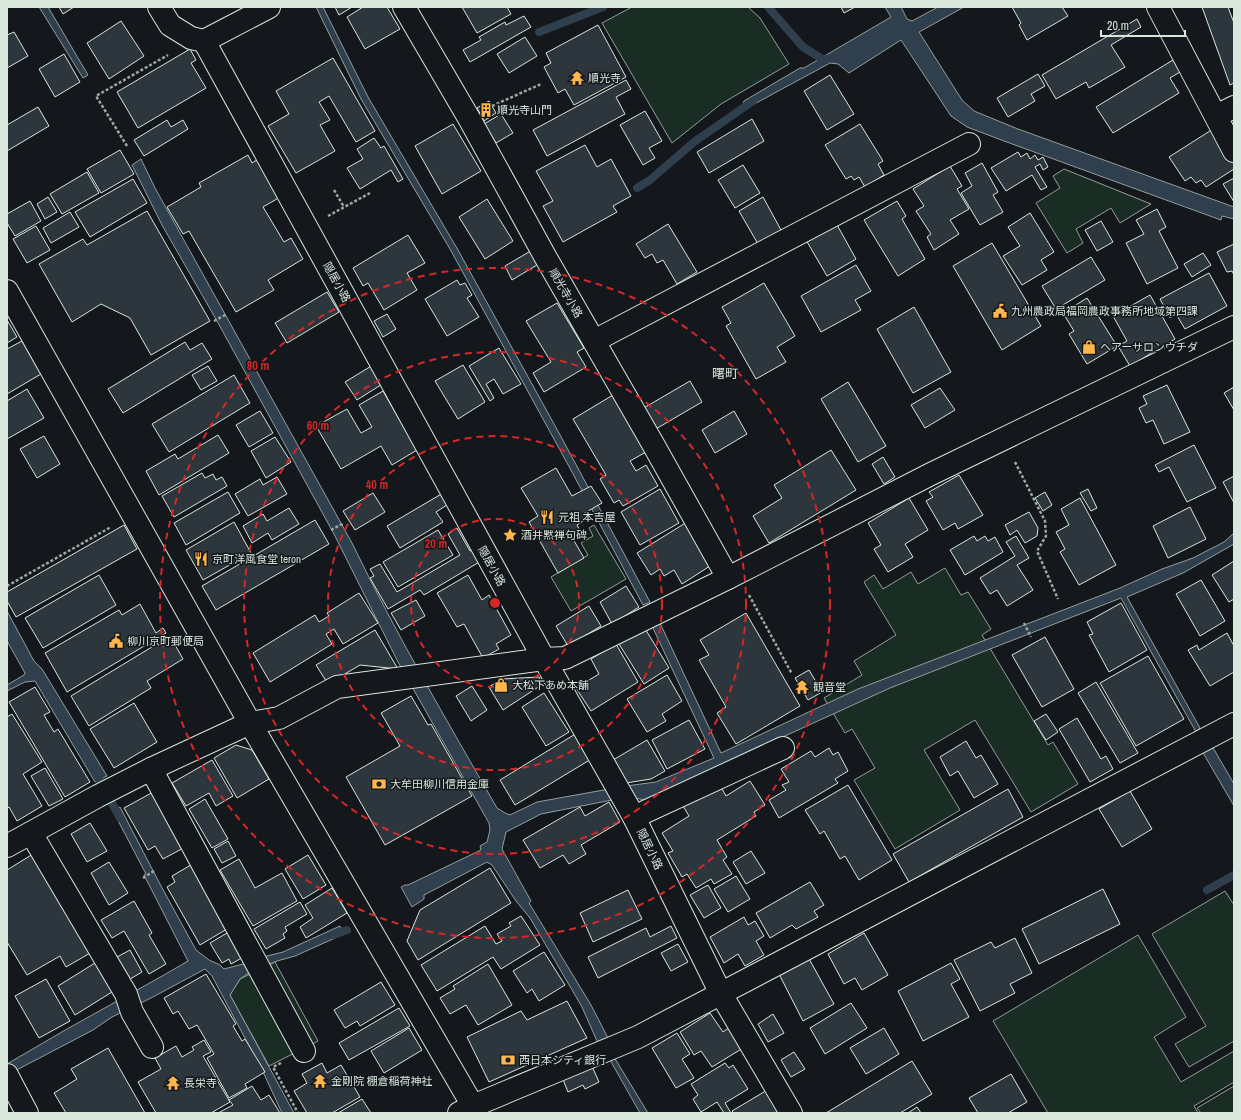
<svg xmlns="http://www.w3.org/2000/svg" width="1241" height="1120" font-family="'Archivo Narrow','Noto Sans JP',sans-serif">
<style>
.green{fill:#1a2d24;stroke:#939e99}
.water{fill:#2f3f4d;stroke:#939e99}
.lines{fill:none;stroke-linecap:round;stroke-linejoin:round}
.stream{stroke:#2f3f4d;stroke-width:8}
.building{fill:#2c363c;stroke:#d8e6dc}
.minor-casing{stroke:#d8e6dc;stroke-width:24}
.path{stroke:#9da8a2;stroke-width:2.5;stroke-dasharray:3 2;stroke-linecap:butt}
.minor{stroke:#14181c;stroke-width:22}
.ring{fill:none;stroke:#d62828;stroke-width:2;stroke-dasharray:7 5}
.labels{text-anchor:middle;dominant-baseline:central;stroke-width:3;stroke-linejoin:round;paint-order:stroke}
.poi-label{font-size:11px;fill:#d8e6dc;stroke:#14181c;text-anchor:start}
.street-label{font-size:11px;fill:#d8e6dc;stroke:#14181c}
.quarter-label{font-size:13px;fill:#d8e6dc;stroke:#14181c}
.centre{fill:#d62828;stroke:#14181c;stroke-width:2}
.ring-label{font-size:12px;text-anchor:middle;font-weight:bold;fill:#d62828;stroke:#14181c;stroke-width:3;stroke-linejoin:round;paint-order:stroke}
</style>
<rect width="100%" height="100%" fill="#14181c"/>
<g class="green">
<path d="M632 7H748L760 18 789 64 721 104 672 143 602 23Z"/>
<path d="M1064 169 1151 204 1120 223 1111 208 1076 229 1083 243 1067 253 1036 203 1060 188 1053 176Z"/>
<path d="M594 525 626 579 571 611 551 577 588 555 581 543 593 536 589 528Z"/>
<path d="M945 568 961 595 968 592 991 629 982 635 1048 745 1053 742 1078 784 1031 812 975 720 924 750 960 810 895 849 854 780 875 768 852 729 845 733 824 698 862 675 854 661 896 635 864 582 874 575 883 589 911 572 918 584Z"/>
<path d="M1225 891 1234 905V1041L1189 1067 1175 1044 1206 1026 1152 934Z"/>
<path d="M1138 935 1186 1017 1154 1037 1181 1082 1234 1051V1082L1194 1106 1198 1113H1048L993 1021Z"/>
<path d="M275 962 318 1041 269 1066 230 995 240 979Z"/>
<path d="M1234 1086V1113H1201L1197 1108Z"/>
</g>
<g class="water">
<path d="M39 7H48L88 75 83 78Z"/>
<path d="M316 7H323L368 97 458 250 559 433 650 602 643 605 572 472 450 249 361 99Z"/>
<path d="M885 7H901L907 19 912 21 938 7H964L919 32 962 100 974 111 1018 129 1234 207V219L1222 216 1221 220 1004 141 967 127 951 116 901 40 849 73 838 64 830 63 747 108 744 107 743 104 744 101 800 68H804L891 17Z"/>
<path d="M141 159 155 188 352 543C396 634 447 721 497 808L505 813 510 815 537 802 626 786 656 782 714 758 652 626 659 621 721 753 858 689 1071 607 1120 588 1162 569 1193 558 1224 542 1234 533V544L1183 573 1127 597 1200 728 1196 732 1121 598 890 688 645 800 630 797 612 800 541 814 506 832 502 849 531 901 529 903 591 1005 609 1040 600 1045 597 1041 582 1007 530 918 516 901 492 865 487 862 424 895V899L412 907 401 887 405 885H408L481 850 480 846 487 842 490 830 489 823 398 662 334 534 217 321 162 225 132 165Z"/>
<path d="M7 611 34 661 42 669 107 776 95 782 35 681 25 682 7 691V685L24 675 25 673 7 641Z"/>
<path d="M1212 746 1234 784V806L1202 751Z"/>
<path d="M120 807 161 886 196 950 209 960 220 965 224 969 247 963 259 958 283 952 340 926 344 934 295 956 277 961 250 972 240 979 230 995 294 1113H282L264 1074 212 976 205 969 151 998 112 1017 93 1030 7 1075V1064L67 1029 164 975 188 961 144 875 146 874 113 811Z"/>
<path d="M614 1057 648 1113H640L610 1060Z"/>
</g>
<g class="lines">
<g class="stream">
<path d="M768 7 803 47 824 60 830 58"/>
<path d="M539 32 603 7"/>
<path d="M637 188 650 180 694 142 753 101"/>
<path d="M94 770 120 818"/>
<path d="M1207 890 1234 875"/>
<path d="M333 935 347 930"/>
</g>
</g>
<g class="building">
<path d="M59 7H74L63 14Z"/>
<path d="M335 7H352L339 15Z"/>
<path d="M363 7H387L400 29 365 49 347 17Z"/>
<path d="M462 7H507L511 14 477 33Z"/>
<path d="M841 7H855L844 13Z"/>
<path d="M1012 7H1062L1068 16 1027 40 1019 25 1021 23Z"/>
<path d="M1202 7H1228L1234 23V83L1230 85Z"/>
<path d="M524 16 531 27 470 62 463 50 481 40 479 37 505 22 506 25Z"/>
<path d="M1137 19 1141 27 1111 45 1125 67 1089 88 1086 82 1056 99 1042 75Z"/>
<path d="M121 21 144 56 109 79 87 43Z"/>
<path d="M598 25 626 77 574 105 565 89 558 93 544 67 551 63 546 53Z"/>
<path d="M14 32 28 56 7 68V35Z"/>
<path d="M525 37 537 56 509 73 497 54Z"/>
<path d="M190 49 196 60 191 63 206 88 138 128 117 92Z"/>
<path d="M64 54 80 82 55 97 39 69Z"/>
<path d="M333 58 375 131 356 142 329 96 319 102 330 120 320 125 335 151 296 173 268 126 289 114 276 91Z"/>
<path d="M1173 60 1180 72 1170 78 1179 93 1113 133 1096 107Z"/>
<path d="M1038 74 1045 86 1031 94 1035 101 1008 117 997 98Z"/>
<path d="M830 75 854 114 827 130 804 91Z"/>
<path d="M626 80 631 89 616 97 625 114 547 156 533 130Z"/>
<path d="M489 101 496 113 484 121 477 108Z"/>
<path d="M38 107 49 126 7 151V125Z"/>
<path d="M645 111 662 141 649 148 655 158 643 165 620 125Z"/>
<path d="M501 114 513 133 496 143 484 124Z"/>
<path d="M752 119 764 141 709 173 697 152Z"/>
<path d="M167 120 171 127 183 120 188 129 144 156 134 140Z"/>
<path d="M453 124 481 171 442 194 415 146Z"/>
<path d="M860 124 883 161 878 164 884 175 865 187 859 177 854 180 851 176 846 179 825 145Z"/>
<path d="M1213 129 1234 161V169L1206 187 1201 180 1196 183 1191 177 1185 181 1169 157Z"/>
<path d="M374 138 381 148 384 146 403 179 398 182 391 170 360 189 347 168 363 159 357 149Z"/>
<path d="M585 145 597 167 611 159 631 196 613 206 617 212 563 242 543 206 553 201 536 171Z"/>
<path d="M120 150 134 174 101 193 87 169Z"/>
<path d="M1018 152 1021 157 1027 153 1030 159 1035 155 1038 160 1043 157 1048 167 1043 170 1040 164 1035 167 1047 187 1041 190 1032 175 1006 191 991 168Z"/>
<path d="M248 155 252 163 260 158 282 196 263 207 284 242 291 238 303 259 268 280 274 290 236 312 189 231 183 234 167 207 201 187 199 183Z"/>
<path d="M982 163 998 192 993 195 1003 212 980 225 961 193 972 186 965 173Z"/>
<path d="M743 165 760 193 735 208 718 180Z"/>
<path d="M950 166 962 186 957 189 969 209 950 220 959 234 934 250 927 237 931 234 916 211 924 206 913 189Z"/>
<path d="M87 172 99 193 62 214 50 194Z"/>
<path d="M1234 178V202L1223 184Z"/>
<path d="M133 179 147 203 90 237 75 212Z"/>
<path d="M48 197 57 212 45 219 37 204Z"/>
<path d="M763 197 781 230 758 244 739 211Z"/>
<path d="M487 199 513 241 485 259 459 217Z"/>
<path d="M30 201 41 221 15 236 7 223V214Z"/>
<path d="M897 201 906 216 902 219 925 259 898 276 864 220Z"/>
<path d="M1157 209 1166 227 1159 231 1178 268 1147 284 1126 243 1144 234 1136 220Z"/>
<path d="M147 211 210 321 151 355 130 318 101 304 72 322 39 264 83 239 87 245Z"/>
<path d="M70 212 79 227 51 243 43 228Z"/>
<path d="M1030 213 1054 252 1041 260 1047 270 1022 285 1003 256 1020 246 1008 227Z"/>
<path d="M1101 221 1113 242 1097 251 1085 230Z"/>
<path d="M836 223 856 259 827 276 806 240Z"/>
<path d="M668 224 697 272 677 284 663 260 657 263 652 254 645 258 636 244Z"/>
<path d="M36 226 50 250 27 263 13 239Z"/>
<path d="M408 235 425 263 407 273 417 290 384 310 368 283 363 286 353 268Z"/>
<path d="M992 243 1041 326 1002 350 953 266Z"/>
<path d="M1234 244V275L1232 271 1227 272 1217 252Z"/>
<path d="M534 249 542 262 512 280 505 266Z"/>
<path d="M1203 253 1211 265 1192 277 1184 264Z"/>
<path d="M1091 257 1105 280 1056 309 1042 286Z"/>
<path d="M856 265 871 291 855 300 861 310 821 332 801 296Z"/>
<path d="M1209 273 1227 306 1185 329 1176 314 1170 318 1160 299Z"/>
<path d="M457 280 460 285 465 283 472 295 467 298 479 317 447 336 425 299Z"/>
<path d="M764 283 795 336 777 347 786 362 756 379 726 326 731 323 722 307Z"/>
<path d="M327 292 339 312 287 343 275 323Z"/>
<path d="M1150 295 1175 339 1130 366 1118 346 1127 341 1113 316Z"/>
<path d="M1087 298 1117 346 1087 364 1069 334 1074 331 1063 313Z"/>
<path d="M557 303 584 348 577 352 586 367 544 392 533 373 551 362 526 321Z"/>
<path d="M914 307 951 372 913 393 877 329Z"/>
<path d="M387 314 396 329 383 337 374 321Z"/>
<path d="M7 320 17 337 7 343Z"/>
<path d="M22 341 41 374 7 394V349Z"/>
<path d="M185 342 190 350 202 343 212 359 123 413 108 389Z"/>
<path d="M499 348 521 384 503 394 494 379 486 384 494 398 490 401 469 366Z"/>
<path d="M373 365 384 383 357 400 345 382Z"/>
<path d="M463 365 485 402 458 419 435 381Z"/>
<path d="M208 366 217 381 201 390 192 375Z"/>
<path d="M234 375 250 403 169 452 152 424Z"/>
<path d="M690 381 702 402 654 430 642 409Z"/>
<path d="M848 382 886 446 858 462 821 399Z"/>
<path d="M1167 385 1190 432 1164 444 1153 420 1146 423 1139 408 1147 404 1143 396Z"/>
<path d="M1234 387V410L1224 393Z"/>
<path d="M940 388 955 410 925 428 911 405Z"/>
<path d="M27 389 44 418 7 439V401Z"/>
<path d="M383 391 417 450 392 465 381 446 341 469 316 426 347 409 361 433 372 427 359 405Z"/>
<path d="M613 395 646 452 630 461 636 471 646 465 658 486 623 506 619 500 614 503 600 479 606 475 573 419Z"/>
<path d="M260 411 273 433 249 447 236 425Z"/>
<path d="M734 411 747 434 715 453 702 430Z"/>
<path d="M218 435 229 453 159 495 146 471 175 454 178 459Z"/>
<path d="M44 436 60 464 37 478 20 449Z"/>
<path d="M275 437 291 462 266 478 251 451Z"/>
<path d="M1194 445 1216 488 1187 502 1169 467 1159 472 1155 465Z"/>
<path d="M831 450 856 490 769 543 753 516 782 498 774 485Z"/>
<path d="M883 457 895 477 884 484 872 464Z"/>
<path d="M556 468 572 496 591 486 602 503 583 514 586 519 577 525 582 534 573 539 584 558 558 573 529 522 538 516 521 488Z"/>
<path d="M202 473 205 478 213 474 216 480 222 477 227 486 174 517 162 496Z"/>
<path d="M959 475 983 515 958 529 955 523 943 530 926 501 933 497 929 492Z"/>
<path d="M1234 476V503L1223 482Z"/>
<path d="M277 477 287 494 248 516 235 494 260 479 263 485Z"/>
<path d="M660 489 679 523 640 545 621 512Z"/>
<path d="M1088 489 1097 508 1091 511 1080 493Z"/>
<path d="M228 492 240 513 186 545 174 523Z"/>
<path d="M1045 492 1052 505 1043 511 1035 498Z"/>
<path d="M373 493 385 512 355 530 343 511Z"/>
<path d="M443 493 450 503 436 512 443 522 400 548 387 526Z"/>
<path d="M909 498 928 530 905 544 913 557 888 572 874 549 881 545 868 523Z"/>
<path d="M1080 498 1116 565 1079 585 1060 552 1065 549 1056 532 1069 525 1061 509Z"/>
<path d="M1190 507 1206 539 1168 558 1153 526Z"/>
<path d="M289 508 299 524 272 540 268 533 252 543 243 526 263 514 267 521Z"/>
<path d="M1029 512 1038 528 1037 536 1025 543 1017 530 1010 535 1005 525Z"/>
<path d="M315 520 329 544 216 610 202 586Z"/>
<path d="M234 522 251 553 203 580 186 550Z"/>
<path d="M687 522 713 564 682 584 674 570 664 576 660 569 651 575 637 553Z"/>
<path d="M124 525 137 549 16 617 7 601V592Z"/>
<path d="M457 528 470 551 474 549 481 561 424 595 420 590 388 609 370 578 374 576 370 569 380 564 397 592 460 555 448 534Z"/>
<path d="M438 530 453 555 398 587 383 562Z"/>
<path d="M974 536 977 541 985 536 988 541 995 537 1003 552 965 575 950 550Z"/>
<path d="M1016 536 1029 558 1017 565 1033 590 1007 606 997 590 990 594 980 578 1015 556 1006 542Z"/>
<path d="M1234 561V599L1229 602 1212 575Z"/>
<path d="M99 575 116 605 43 648 25 618Z"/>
<path d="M468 575 482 600 489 595 511 635 496 644 499 649 483 658 464 624 457 627 437 593Z"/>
<path d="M1201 580 1225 621 1200 636 1176 594Z"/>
<path d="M626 586 639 607 612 624 600 602Z"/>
<path d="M359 593 378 623 343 644 334 629 326 634 332 644 270 682 253 653 315 615 319 622 329 616 327 613Z"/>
<path d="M416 600 425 616 401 630 391 613Z"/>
<path d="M1121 603 1147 650 1109 672 1089 635 1093 634 1087 622Z"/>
<path d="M140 604 156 633 163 628 166 633 67 692 45 653 119 610 122 615Z"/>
<path d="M589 606 601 626 568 646 556 626Z"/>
<path d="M746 613 800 706 736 744 717 713 726 707 699 660 709 655 700 640Z"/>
<path d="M644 627 669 668 644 684 619 644Z"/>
<path d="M375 630 398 669 360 665 328 684 316 665Z"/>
<path d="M1227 633 1234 646V672L1210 686 1188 650 1197 645 1199 650Z"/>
<path d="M170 636 183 659 147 681 151 688 89 726 71 696Z"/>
<path d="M1045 637 1074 689 1042 707 1012 655Z"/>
<path d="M616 644 638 682 591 711 576 688 599 674 591 659Z"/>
<path d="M1148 656 1184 719 1136 746 1100 683Z"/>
<path d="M809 670 822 692 808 700 795 678Z"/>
<path d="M667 675 682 701 662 714 666 721 647 732 627 699Z"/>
<path d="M539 677 543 684 503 710 489 687 502 679Z"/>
<path d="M1096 682 1138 753 1120 763 1078 693Z"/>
<path d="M472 686 487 710 471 721 456 696Z"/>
<path d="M35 687 50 712 44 715 54 732 58 729 90 782 65 797 9 702Z"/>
<path d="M544 693 569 732 546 746 522 707Z"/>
<path d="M411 696 428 725 431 724 472 796 385 845 346 777 400 746 381 713Z"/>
<path d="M134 703 157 742 114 768 90 729Z"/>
<path d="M12 714 42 762 23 774 42 806 17 821 9 807 7 808V717Z"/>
<path d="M1046 714 1058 732 1046 740 1034 721Z"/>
<path d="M1077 718 1101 759 1106 756 1113 769 1090 782 1059 729Z"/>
<path d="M689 720 705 749 667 769 652 740Z"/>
<path d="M577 733 593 758 515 805 500 780Z"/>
<path d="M647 740 665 771 651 779 626 783 613 760Z"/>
<path d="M966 741 976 758 981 755 998 784 974 798 958 771 950 776 940 757Z"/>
<path d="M236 745 252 750 269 779 237 798 214 758Z"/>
<path d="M829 748 833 755 838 752 848 771 835 779 838 783 779 818 769 800 786 790 782 785 789 782 781 769 811 751 815 757Z"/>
<path d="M212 760 233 796 216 806 209 793 186 806 172 783Z"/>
<path d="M45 768 63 799 49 806 31 776Z"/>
<path d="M750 781 765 805 754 812 756 816 717 840 727 857 723 860 732 874 714 884 711 879 696 888 687 874 682 877 668 853 673 851 662 833 689 816 682 804 718 782 726 796Z"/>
<path d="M848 785 892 860 859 880 845 856 840 859 824 831 820 834 805 810Z"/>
<path d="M1008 789 1023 817 909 882 893 854Z"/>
<path d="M155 791 187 846 163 859 155 846 148 850 124 808Z"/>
<path d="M1130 791 1152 829 1122 847 1099 809Z"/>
<path d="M205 799 228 839 212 848 189 809Z"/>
<path d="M609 802 620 822 581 845 586 854 569 864 563 855 540 868 523 840 580 807 585 816Z"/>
<path d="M90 823 107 851 87 862 71 834Z"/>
<path d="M228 841 236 856 222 863 214 849Z"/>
<path d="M751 851 765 873 746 884 733 862Z"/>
<path d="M33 854 92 952 66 967 60 956 27 975 7 942V870Z"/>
<path d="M308 855 326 885 303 899 285 869Z"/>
<path d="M239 859 255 888 282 873 297 901 253 926 220 870Z"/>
<path d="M109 862 128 893 109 905 91 873Z"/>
<path d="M196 862 232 926 200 945 167 887 175 882 172 876Z"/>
<path d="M490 868 511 903 418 960 407 941 420 910Z"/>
<path d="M736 876 750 899 728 912 714 889Z"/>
<path d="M810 882 824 905 814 911 818 917 796 929 792 925 770 938 756 913Z"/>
<path d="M708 885 721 908 704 918 690 895Z"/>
<path d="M332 888 347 913 306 938 300 927 313 918 305 905Z"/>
<path d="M1103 889 1120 924 1039 964 1022 929Z"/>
<path d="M628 890 642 919 593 942 580 913Z"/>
<path d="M134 901 152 933 149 935 166 964 149 974 124 931 112 938 101 920Z"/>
<path d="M300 902 307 914 285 927 287 931 283 934 285 938 266 949 254 929Z"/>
<path d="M521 916 540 945 501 969 493 957 437 991 421 965 485 926 496 944 502 941 497 934 511 926 509 923Z"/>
<path d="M744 917 748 925 755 921 764 936 756 941 764 955 745 966 738 954 724 963 710 937Z"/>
<path d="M671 926 677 938 598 978 588 957 646 928 650 937Z"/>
<path d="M232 930 247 955 231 964 229 959 222 963 210 943Z"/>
<path d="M864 933 888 975 862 990 855 978 844 984 828 954Z"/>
<path d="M1015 938 1032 973 1010 984 1015 993 980 1011 954 960 991 942 995 948Z"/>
<path d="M678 944 688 962 671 971 661 953Z"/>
<path d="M130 950 142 972 130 979 117 957Z"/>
<path d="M544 952 565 985 539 1001 532 989 527 993 513 971Z"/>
<path d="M808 957 834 1004 803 1021 779 974Z"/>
<path d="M95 963 112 992 75 1015 58 986Z"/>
<path d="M951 963 960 979 951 984 969 1017 923 1041 898 991Z"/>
<path d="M488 964 512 1005 478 1025 466 1005 450 1014 440 998 455 989 453 986Z"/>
<path d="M206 974 236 1024 233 1026 242 1041 245 1039 265 1072 245 1084 247 1088 229 1098 207 1058 214 1054 197 1025 189 1029 178 1011 173 1014 164 998Z"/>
<path d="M46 979 70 1021 39 1038 15 996Z"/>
<path d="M381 982 395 1005 360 1026 357 1021 345 1028 334 1010Z"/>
<path d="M567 1001 587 1038 489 1082 467 1037 521 1011 527 1020Z"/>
<path d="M851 1003 867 1028 825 1054 810 1028Z"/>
<path d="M399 1008 410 1026 349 1060 339 1043Z"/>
<path d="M710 1013 723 1032 730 1027 743 1048 712 1067 701 1051 694 1055 680 1032Z"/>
<path d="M773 1014 784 1033 768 1042 758 1024Z"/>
<path d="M409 1028 422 1050 384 1073 371 1051Z"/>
<path d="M884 1028 899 1054 866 1074 850 1048Z"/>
<path d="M677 1033 690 1054 682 1059 694 1078 676 1088 652 1048Z"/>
<path d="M204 1040 211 1052 203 1056 230 1102 211 1113H156L138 1082 161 1069 155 1058 176 1046 182 1057 194 1050 192 1047Z"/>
<path d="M108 1048 145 1113H66L54 1093 77 1079 71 1069Z"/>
<path d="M794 1052 805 1069 791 1077 781 1060Z"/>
<path d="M912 1061 932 1094 900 1113H826Z"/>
<path d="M322 1063 327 1073 341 1065 360 1097 332 1113H307L294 1091 307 1083 302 1074Z"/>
<path d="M725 1063 729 1068 733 1065 748 1089 725 1103 731 1113H724L717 1102 701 1112 693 1099 698 1095 691 1084Z"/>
<path d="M591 1064 599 1082 585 1089 583 1085 568 1092 562 1077Z"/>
<path d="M1011 1074 1027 1102 1008 1113H978L969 1098Z"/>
<path d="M252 1086 261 1100 269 1095 280 1113H218L233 1105 229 1100Z"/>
<path d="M769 1089 784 1113H734L732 1111Z"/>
<path d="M362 1099 371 1113H338Z"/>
<path d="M917 1107 921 1113H908Z"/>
</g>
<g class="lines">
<defs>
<g id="minor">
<path d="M159 7 170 25 191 38 204 41 269 7"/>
<path d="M404 7 470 120 546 258 653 444 728 578"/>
<path d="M1158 7 1234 151"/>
<path d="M204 41 544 659 634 817 721 994 791 1113"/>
<path d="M1216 116 1234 107"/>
<path d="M7 291 250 723 477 1113"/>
<path d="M594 341 969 144"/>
<path d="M151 769 304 1051"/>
<path d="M634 817 783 748"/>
<path d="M31 833 126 994 132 1012 152 1047"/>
<path d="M7 846 98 796 151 769 250 723 279 718 337 687 544 659 565 658 728 578 931 474 1234 327"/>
<path d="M7 1075 27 1113"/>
<path d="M459 1113 473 1106 638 1037 1234 724"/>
</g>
</defs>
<use href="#minor" class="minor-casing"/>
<g class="path">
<path d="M492 106 541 84"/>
<path d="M127 146 96 96 168 55"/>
<path d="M334 190 344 207"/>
<path d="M328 216 370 193"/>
<path d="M214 321 227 314"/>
<path d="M1015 462 1045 521 1046 536 1037 551 1058 599"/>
<path d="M331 530 344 523"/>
<path d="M7 586 111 527"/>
<path d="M749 595 792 674"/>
<path d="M1024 623 1031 637"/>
<path d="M143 878 154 871"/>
<path d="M281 1063 273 1067 298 1113"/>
</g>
<use href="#minor" class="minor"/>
</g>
<g class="ring">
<circle cx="495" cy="603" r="84"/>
<circle cx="495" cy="603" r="167"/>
<circle cx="495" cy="603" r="251"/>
<circle cx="495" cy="603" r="335"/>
</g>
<defs>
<symbol id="temple-bare" viewBox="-9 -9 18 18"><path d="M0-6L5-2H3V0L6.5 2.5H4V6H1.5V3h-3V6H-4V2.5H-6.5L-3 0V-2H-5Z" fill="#ffb74d" stroke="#14181c" stroke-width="2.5" paint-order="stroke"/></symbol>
<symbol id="building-bare" viewBox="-9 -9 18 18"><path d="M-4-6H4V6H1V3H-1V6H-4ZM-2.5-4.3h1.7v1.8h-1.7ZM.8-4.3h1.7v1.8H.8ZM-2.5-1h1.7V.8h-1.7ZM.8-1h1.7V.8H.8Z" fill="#ffb74d" stroke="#14181c" stroke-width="2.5" paint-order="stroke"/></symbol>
<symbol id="civic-bare" viewBox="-9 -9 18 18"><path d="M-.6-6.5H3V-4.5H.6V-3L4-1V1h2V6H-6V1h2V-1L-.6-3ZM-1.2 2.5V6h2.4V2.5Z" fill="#ffb74d" stroke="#14181c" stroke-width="2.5" paint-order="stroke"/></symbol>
<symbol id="shop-bare" viewBox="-9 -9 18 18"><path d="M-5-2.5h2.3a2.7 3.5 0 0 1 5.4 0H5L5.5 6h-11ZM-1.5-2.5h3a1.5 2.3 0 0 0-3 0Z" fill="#ffb74d" stroke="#14181c" stroke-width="2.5" paint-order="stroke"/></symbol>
<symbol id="restaurant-bare" viewBox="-9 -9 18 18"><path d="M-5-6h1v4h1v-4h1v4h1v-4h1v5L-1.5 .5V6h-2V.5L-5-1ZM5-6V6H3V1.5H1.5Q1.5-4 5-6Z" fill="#ffb74d" stroke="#14181c" stroke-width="2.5" paint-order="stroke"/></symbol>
<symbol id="sight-bare" viewBox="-9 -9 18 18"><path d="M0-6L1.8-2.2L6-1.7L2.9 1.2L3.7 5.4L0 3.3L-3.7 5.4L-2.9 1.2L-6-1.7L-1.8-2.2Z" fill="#ffb74d" stroke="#14181c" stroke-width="2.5" paint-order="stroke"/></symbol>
<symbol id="bank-bare" viewBox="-9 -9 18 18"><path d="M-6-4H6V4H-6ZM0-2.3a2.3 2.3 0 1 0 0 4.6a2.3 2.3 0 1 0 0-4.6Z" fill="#ffb74d" stroke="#14181c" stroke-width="2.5" paint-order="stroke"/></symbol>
</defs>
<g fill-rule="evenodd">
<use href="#temple-bare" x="567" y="68" width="20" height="20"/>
<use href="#building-bare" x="476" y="100" width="20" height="20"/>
<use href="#civic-bare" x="990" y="301" width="20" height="20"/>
<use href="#shop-bare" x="1079" y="337" width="20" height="20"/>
<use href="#restaurant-bare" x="537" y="507" width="20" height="20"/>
<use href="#sight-bare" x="500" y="525" width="20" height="20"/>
<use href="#restaurant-bare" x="191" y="549" width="20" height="20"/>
<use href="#civic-bare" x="106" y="631" width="20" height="20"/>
<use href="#shop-bare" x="491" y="675" width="20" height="20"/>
<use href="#temple-bare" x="792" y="677" width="20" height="20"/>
<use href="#bank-bare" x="369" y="774" width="20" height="20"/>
<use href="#bank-bare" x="498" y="1050" width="20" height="20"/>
<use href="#temple-bare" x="310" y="1071" width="20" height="20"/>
<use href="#temple-bare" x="163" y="1073" width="20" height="20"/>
</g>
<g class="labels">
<g class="poi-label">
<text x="588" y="78">順光寺</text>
<text x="497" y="110">順光寺山門</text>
<text x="1011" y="311">九州農政局福岡農政事務所地域第四課</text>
<text x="1100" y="347">ヘアーサロンウチダ</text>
<text x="558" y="517">元祖 本吉屋</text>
<text x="521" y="535">酒井黙禅句碑</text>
<text x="212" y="559">京町洋風食堂 teron</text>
<text x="127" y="641">柳川京町郵便局</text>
<text x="512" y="685">大松下あめ本舗</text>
<text x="813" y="687">観音堂</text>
<text x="390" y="784">大牟田柳川信用金庫</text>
<text x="519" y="1060">西日本シティ銀行</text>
<text x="331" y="1081">金剛院 棚倉稲荷神社</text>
<text x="184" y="1083">長栄寺</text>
</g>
<g class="street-label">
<text transform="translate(337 282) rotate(61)">隠居小路</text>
<text transform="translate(566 293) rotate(60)">順光寺小路</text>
<text transform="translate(492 566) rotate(61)">隠居小路</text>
<text transform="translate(650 849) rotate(64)">隠居小路</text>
</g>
<g class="quarter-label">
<text x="725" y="373">曙町</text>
</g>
</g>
<circle cx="495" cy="603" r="6" class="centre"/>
<g class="ring-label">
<text x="258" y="370">80 m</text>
<text x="318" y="430">60 m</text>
<text x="377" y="489">40 m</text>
<text x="436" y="548">20 m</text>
</g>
<rect width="1241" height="1120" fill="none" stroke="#d8e6dc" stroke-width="16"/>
<path d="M1101 30v6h84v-6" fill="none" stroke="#d8e6dc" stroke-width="2"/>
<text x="1107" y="30" font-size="12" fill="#d8e6dc" stroke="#14181c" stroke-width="3" paint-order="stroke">20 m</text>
</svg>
